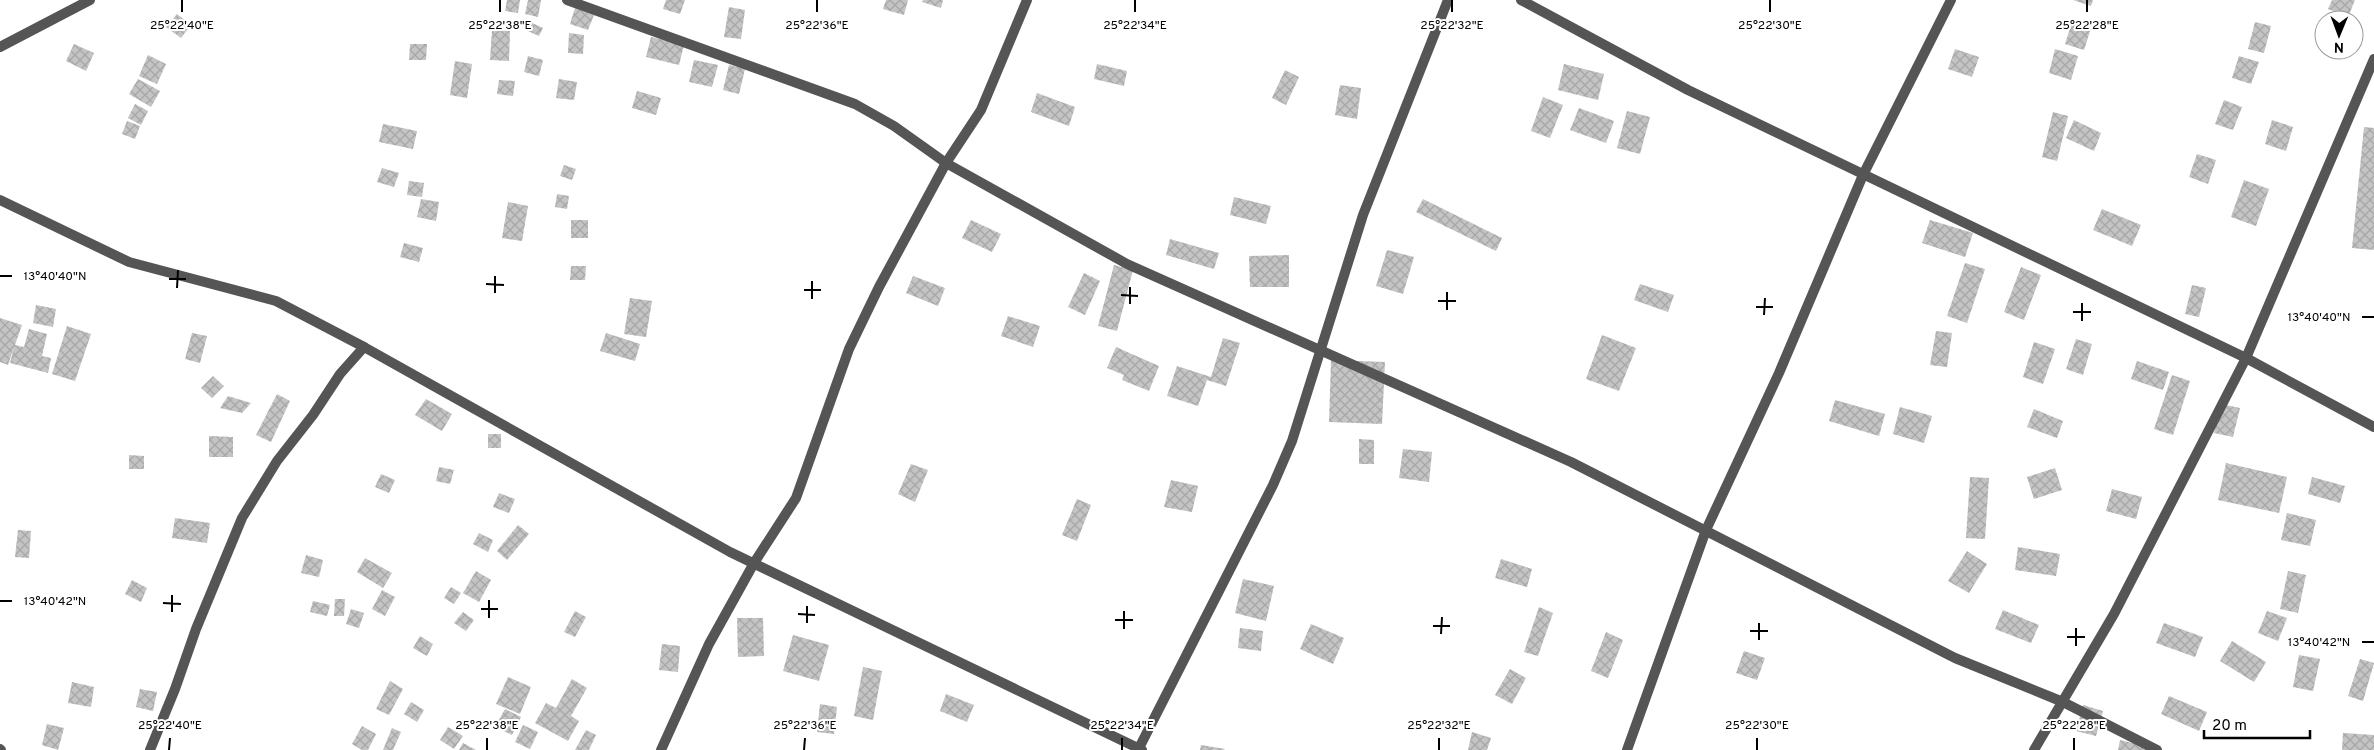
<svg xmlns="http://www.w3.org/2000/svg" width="2374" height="750" font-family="Overpass,sans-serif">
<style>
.building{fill:url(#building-cross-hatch)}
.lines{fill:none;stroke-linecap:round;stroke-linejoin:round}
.minor{stroke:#555;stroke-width:10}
.ticks{fill:none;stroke:#000;stroke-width:2}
.ticks-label{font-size:12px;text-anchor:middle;fill:#000;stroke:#fff;stroke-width:4;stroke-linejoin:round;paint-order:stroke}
</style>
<defs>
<pattern id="building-cross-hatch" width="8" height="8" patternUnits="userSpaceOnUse" patternTransform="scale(1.25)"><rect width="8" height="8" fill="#c4c4c4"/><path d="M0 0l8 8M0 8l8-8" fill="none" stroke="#a7a7a7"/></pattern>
</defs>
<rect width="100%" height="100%" fill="#fff"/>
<g class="building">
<path d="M507 0H520L518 13 505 11Z"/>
<path d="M528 0H541L538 17 525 14Z"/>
<path d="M666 0H685L680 14 663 9Z"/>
<path d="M886 0H908L904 15 883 9Z"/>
<path d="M923 0H943L941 8 922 2Z"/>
<path d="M2073 0H2093L2091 6Z"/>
<path d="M2332 0H2355L2348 17 2328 9Z"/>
<path d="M729 7 745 10 741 39 724 37Z"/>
<path d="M575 8 594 15 588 30 570 24Z"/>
<path d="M177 14 191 25 181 38 166 27Z"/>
<path d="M2072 22 2091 28 2084 50 2065 44Z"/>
<path d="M2255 22 2271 26 2264 53 2248 49Z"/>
<path d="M532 23 543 28 539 36 528 31Z"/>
<path d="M492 30 510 31 509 61 490 60Z"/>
<path d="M569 33 584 35 583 54 568 53Z"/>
<path d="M651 37 684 45 679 65 646 57Z"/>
<path d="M74 44 94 53 86 71 66 61Z"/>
<path d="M410 44H427L426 60H409Z"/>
<path d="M1955 49 1979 57 1972 77 1948 69Z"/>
<path d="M2055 49 2078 56 2071 80 2049 73Z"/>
<path d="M148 55 166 64 157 84 139 76Z"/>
<path d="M528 56 543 60 539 76 524 72Z"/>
<path d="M2239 56 2259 62 2251 84 2232 78Z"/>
<path d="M694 60 718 65 712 87 689 82Z"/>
<path d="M455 61 472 64 467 98 450 95Z"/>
<path d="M1097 64 1127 71 1124 86 1094 79Z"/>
<path d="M1564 64 1604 74 1598 100 1558 90Z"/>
<path d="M729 65 745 69 739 94 723 90Z"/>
<path d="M1285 70 1299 77 1286 105 1272 98Z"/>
<path d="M138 79 160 91 151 107 129 94Z"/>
<path d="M559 79 577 82 574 100 556 98Z"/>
<path d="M499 80 515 81 513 96 497 94Z"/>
<path d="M1340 85 1361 88 1357 119 1335 115Z"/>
<path d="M637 91 661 98 656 115 632 108Z"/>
<path d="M1037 93 1075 107 1069 126 1031 112Z"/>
<path d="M1543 97 1563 105 1550 138 1531 131Z"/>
<path d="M2224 100 2242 107 2233 130 2215 124Z"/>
<path d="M135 104 148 111 141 125 128 118Z"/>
<path d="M1579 108 1614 121 1606 143 1570 130Z"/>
<path d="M1627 111 1650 117 1640 154 1617 148Z"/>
<path d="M2053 112 2068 116 2057 161 2042 157Z"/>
<path d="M2074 120 2101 133 2094 151 2066 138Z"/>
<path d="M2272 120 2293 127 2286 151 2265 144Z"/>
<path d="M127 121 140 126 135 139 122 134Z"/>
<path d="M383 124 417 131 413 149 379 142Z"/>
<path d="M2364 127 2374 128V250L2352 248Z"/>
<path d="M2197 154 2216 160 2208 184 2189 177Z"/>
<path d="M564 165 576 169 572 180 560 176Z"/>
<path d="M382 168 399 173 394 187 377 182Z"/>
<path d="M2244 180 2269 189 2256 226 2231 217Z"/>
<path d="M409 181 424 183 422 197 407 195Z"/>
<path d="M557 194 569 196 567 209 555 207Z"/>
<path d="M1234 197 1271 206 1266 224 1230 215Z"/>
<path d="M421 199 439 202 436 221 417 217Z"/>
<path d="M1423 199 1502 238 1496 251 1416 212Z"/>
<path d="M508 202 528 206 522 241 502 238Z"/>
<path d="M2102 209 2141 225 2132 246 2093 230Z"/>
<rect x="571" y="220" width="17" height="18"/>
<path d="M971 220 1001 234 992 252 962 238Z"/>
<path d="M1930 220 1973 233 1965 257 1922 243Z"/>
<path d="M1170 239 1219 253 1214 269 1166 255Z"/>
<path d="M404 243 423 248 419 262 400 257Z"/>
<path d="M1387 250 1414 257 1403 294 1376 286Z"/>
<path d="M1289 255V287H1250L1249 256Z"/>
<path d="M1965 263 1985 269 1967 323 1947 316Z"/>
<path d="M1114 265 1133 270 1117 331 1098 326Z"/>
<path d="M571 266H586L585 280H570Z"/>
<path d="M2021 267 2041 275 2024 320 2004 312Z"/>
<path d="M1084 273 1100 281 1085 315 1068 307Z"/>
<path d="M913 276 945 288 938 306 906 293Z"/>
<path d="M1640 284 1674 295 1668 312 1634 300Z"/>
<path d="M2192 285 2206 288 2199 317 2185 314Z"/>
<path d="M630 298 652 301 646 337 624 334Z"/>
<path d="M36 305 56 309 53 327 33 323Z"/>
<path d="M1008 316 1040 326 1033 347 1001 336Z"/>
<path d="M0 318 22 325 15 345 24 347 29 329 47 334 42 356 51 358 48 373 10 363 14 347 8 365 0 362Z"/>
<path d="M67 326 91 334 75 381 52 374Z"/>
<path d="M1936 331 1952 333 1947 367 1930 365Z"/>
<path d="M192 333 207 336 200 363 185 359Z"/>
<path d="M606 333 640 344 635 361 600 351Z"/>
<path d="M1602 335 1636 348 1619 391 1586 379Z"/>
<path d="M1223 338 1240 343 1226 386 1207 380 1198 406 1167 396 1177 366 1211 377Z"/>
<path d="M2076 339 2092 344 2083 375 2066 369Z"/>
<path d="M2034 342 2055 349 2043 384 2023 377Z"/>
<path d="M1116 347 1159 366 1149 391 1122 380 1124 375 1107 368Z"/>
<path d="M1331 360 1385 362 1382 424 1329 422Z"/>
<path d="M2137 361 2169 372 2163 390 2131 379Z"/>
<path d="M2172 375 2190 381 2173 435 2154 429Z"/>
<path d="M213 376 224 386 212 398 201 388Z"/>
<path d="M277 394 290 401 271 442 256 435Z"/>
<path d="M228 396 251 403 242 413 220 408Z"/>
<path d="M426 399 452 414 442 431 415 415Z"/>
<path d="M1835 400 1885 414 1879 436 1829 421Z"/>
<path d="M2221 404 2240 408 2233 437 2214 433Z"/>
<path d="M1900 407 1932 416 1924 443 1893 434Z"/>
<path d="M2034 409 2063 421 2057 438 2027 427Z"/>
<rect x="488" y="434" width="13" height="14"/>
<path d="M209 436 233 437V457H209Z"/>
<path d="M1359 439 1374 440V464H1359Z"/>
<path d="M1403 449 1432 452 1429 482 1399 478Z"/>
<path d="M129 455 144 456V469H129Z"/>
<path d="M2226 463 2287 477 2279 513 2218 500Z"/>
<path d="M911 464 928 470 915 502 898 494Z"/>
<path d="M439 467 454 470 450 484 436 481Z"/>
<path d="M2055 468 2062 490 2034 499 2027 477Z"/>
<path d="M381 474 395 480 389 493 375 487Z"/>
<path d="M1970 477 1989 478 1985 539 1966 538Z"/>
<path d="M2312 477 2345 486 2340 503 2308 494Z"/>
<path d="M1171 480 1198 486 1192 512 1164 507Z"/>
<path d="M2112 489 2142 497 2136 519 2106 511Z"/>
<path d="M499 493 515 499 509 513 493 507Z"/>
<path d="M1077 499 1091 505 1077 541 1062 535Z"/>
<path d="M2287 513 2316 520 2310 546 2281 540Z"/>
<path d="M175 518 210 523 207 543 172 538Z"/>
<path d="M518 525 529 534 507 560 497 551Z"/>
<path d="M18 530 31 531 29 558 15 557Z"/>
<path d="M479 533 493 540 488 552 473 544Z"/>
<path d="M2018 547 2060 554 2056 576 2015 570Z"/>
<path d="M1967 551 1987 564 1969 593 1948 581Z"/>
<path d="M306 555 323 560 319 577 301 573Z"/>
<path d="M365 558 392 573 383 588 357 572Z"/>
<path d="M1501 559 1532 569 1527 587 1495 578Z"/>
<path d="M476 571 491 580 479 602 463 593Z"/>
<path d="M2288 571 2306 575 2298 613 2280 609Z"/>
<path d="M1243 579 1274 586 1266 621 1235 613Z"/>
<path d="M132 580 147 588 141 602 125 594Z"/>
<path d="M451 587 461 593 454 604 444 598Z"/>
<path d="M382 590 395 597 385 616 372 609Z"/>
<path d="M335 599H345L344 616H334Z"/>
<path d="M313 601 330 605 327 616 310 612Z"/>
<path d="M1539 607 1553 613 1538 656 1524 652Z"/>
<path d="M351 609 364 613 359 628 346 624Z"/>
<path d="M2003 610 2039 625 2031 643 1995 629Z"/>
<path d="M575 611 586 617 575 637 564 632Z"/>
<path d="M2267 611 2287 618 2278 641 2258 633Z"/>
<path d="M463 612 474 620 466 631 454 623Z"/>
<path d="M737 618H763L764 656 738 657Z"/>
<path d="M2164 623 2203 637 2195 657 2156 643Z"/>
<path d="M1311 624 1344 638 1333 664 1300 649Z"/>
<path d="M1240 628 1263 631 1261 651 1238 648Z"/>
<path d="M1606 632 1623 640 1608 678 1591 671Z"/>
<path d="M793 635 829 645 819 681 783 671Z"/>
<path d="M420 636 433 644 427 656 413 648Z"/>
<path d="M2232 641 2266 662 2254 682 2220 661Z"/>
<path d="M662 644 680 646 678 672 659 670Z"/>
<path d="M1744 651 1765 658 1757 680 1736 673Z"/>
<path d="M2299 655 2320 659 2313 691 2293 687Z"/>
<path d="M2360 659 2374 663 2363 701 2348 696Z"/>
<path d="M863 667 882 671 873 720 854 716Z"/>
<path d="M1510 669 1526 678 1512 704 1495 695Z"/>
<path d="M508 677 531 687 520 714 496 704Z"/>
<path d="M572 679 587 688 571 716 579 721 568 741 535 723 546 703 556 708Z"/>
<path d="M390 681 403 689 389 715 376 709Z"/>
<path d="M72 682 94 687 91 707 68 703Z"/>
<path d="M140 689 157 692 153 711 136 707Z"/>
<path d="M946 694 974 705 967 722 940 711Z"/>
<path d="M2169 696 2207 712 2199 731 2161 714Z"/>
<path d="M411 702 424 710 417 722 404 714Z"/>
<path d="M820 704 837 707 834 734 817 732Z"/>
<path d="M2083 705 2103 711 2096 736 2076 731Z"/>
<path d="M505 709 521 717 512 735 495 727Z"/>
<path d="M47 724 64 728 58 750 42 745Z"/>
<path d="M523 725 538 732 530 749 515 742Z"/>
<path d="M362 726 376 734 368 750H362L352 744Z"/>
<path d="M448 727 463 736 454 749 440 740Z"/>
<path d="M392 728 401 732 393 750H383Z"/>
<path d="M586 730 596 735 589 750H575Z"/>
<path d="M1472 732 1491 738 1487 750H1468Z"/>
<path d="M2343 733 2374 735V750H2342Z"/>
<path d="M2120 740 2154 748V750H2118Z"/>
<path d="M463 743 476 750H459Z"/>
<path d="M1201 745 1225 749 1224 750H1200Z"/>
</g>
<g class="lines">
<g class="minor">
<path d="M567 0 855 104 894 126 946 163 1127 264 1571 462 1955 658 2063 702 2157 750"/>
<path d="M1521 0 1688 90 2246 358 2374 427"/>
<path d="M0 47 90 0"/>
<path d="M0 200 129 262 276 301 364 347 730 552 1142 750"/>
<path d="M0 749 1 750"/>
<path d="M150 750 175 689 196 629 242 518 277 461 313 415 340 374 364 347"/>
<path d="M661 750 709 644 754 563 796 498 849 349 879 287 946 163 981 110 1027 0"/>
<path d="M1138 750 1273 485 1292 441 1363 215 1448 0"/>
<path d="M1627 750 1706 530 1779 373 1863 175 1951 0"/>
<path d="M2034 750 2114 614 2246 358 2374 59"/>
</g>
</g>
<path class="ticks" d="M182 12V0M500 12V0M817 12V0M1135 12V0M1452 12V0M1770 12V0M2087 12V0M0 276H12M169 279H186M486 284 504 285M177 288 178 270M804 290H821M495 293V276M1121 295 1138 296M812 299V281M1438 301H1456M1130 304V287M1756 307H1773M1447 310V292M2073 312H2091M1764 315 1765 298M2362 317H2374M2082 321V303M0 601H12M163 603 181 604M481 609H498M172 612V595M798 614 815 615M489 618V600M1115 620H1133M807 623V606M1433 626H1450M1124 629V611M1750 631H1768M1441 634 1442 617M2067 637H2085M1759 640V623M2362 642H2374M2076 646V628M169 750 170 738M487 750V738M804 750 805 738M1122 750V738M1439 750V738M1757 750V738M2074 750V738"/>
<g class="ticks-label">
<text x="182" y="29">25°22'40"E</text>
<text x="500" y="29">25°22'38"E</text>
<text x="817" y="29">25°22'36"E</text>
<text x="1135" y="29">25°22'34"E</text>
<text x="1452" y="29">25°22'32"E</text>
<text x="1770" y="29">25°22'30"E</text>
<text x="2087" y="29">25°22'28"E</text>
<text x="55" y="280">13°40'40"N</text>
<text x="2319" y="321">13°40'40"N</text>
<text x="55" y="605">13°40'42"N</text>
<text x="2319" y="646">13°40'42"N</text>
<text x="170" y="729">25°22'40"E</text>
<text x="487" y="729">25°22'38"E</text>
<text x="805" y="729">25°22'36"E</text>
<text x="1122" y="729">25°22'34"E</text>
<text x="1439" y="729">25°22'32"E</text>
<text x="1757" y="729">25°22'30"E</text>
<text x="2074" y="729">25°22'28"E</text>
</g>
<g transform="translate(2339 35) rotate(181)"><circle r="24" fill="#ffffff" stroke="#999999"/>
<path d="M0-4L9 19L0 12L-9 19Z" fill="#000000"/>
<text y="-8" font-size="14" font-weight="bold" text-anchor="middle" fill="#000000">N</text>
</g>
<path d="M2204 730v8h106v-8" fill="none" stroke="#000000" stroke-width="2.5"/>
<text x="2212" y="730" font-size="15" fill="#000000" stroke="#ffffff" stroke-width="4" paint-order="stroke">20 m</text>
</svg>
